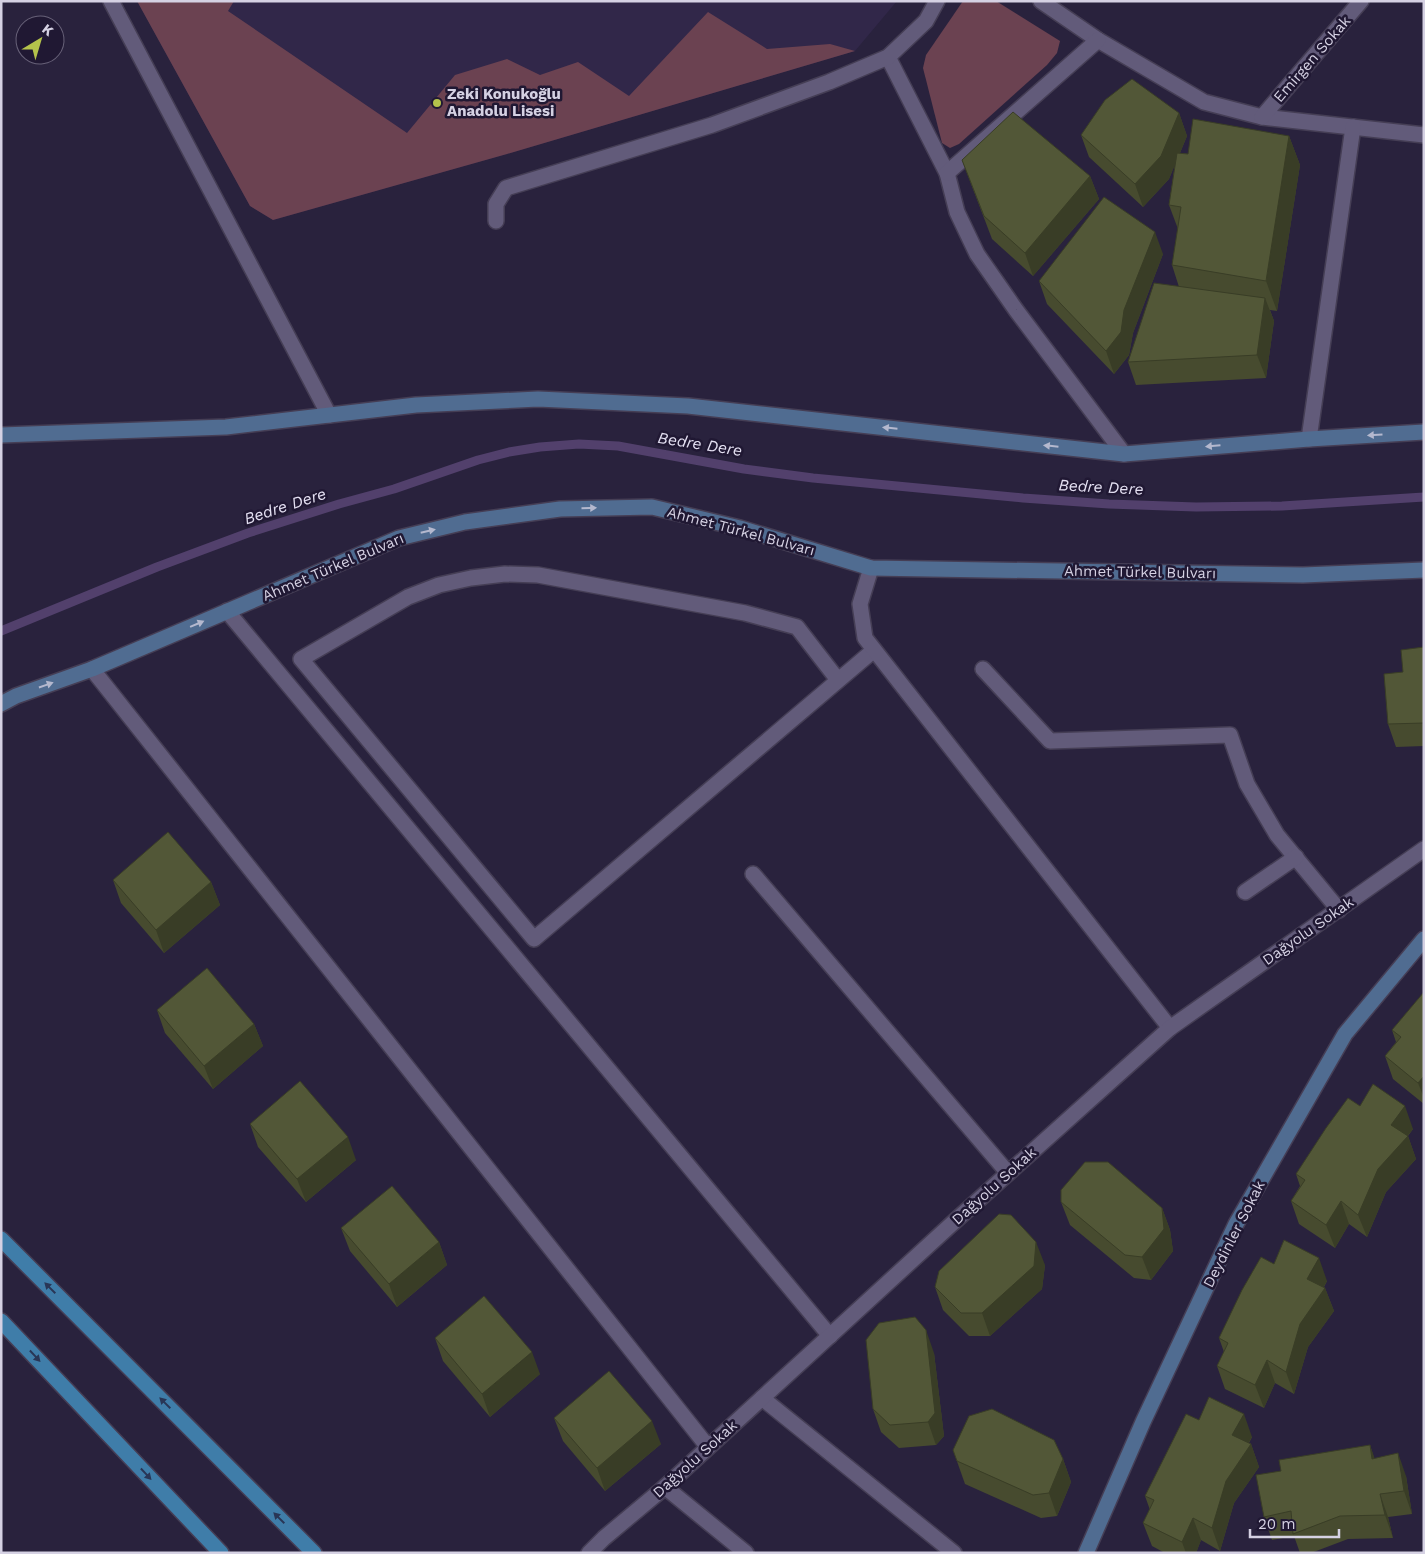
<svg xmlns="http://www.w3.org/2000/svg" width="1425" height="1554" font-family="'Work Sans',sans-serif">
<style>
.built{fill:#312749}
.green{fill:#6b4251}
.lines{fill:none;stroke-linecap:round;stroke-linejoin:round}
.stream{stroke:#52406c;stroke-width:9}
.lane-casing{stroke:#453e55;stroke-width:18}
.street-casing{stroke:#453e55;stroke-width:18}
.secondary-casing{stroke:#453e55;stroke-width:18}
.primary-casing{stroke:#453e55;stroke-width:18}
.lane{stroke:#625b7a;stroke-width:15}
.street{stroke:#625b7a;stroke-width:15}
.secondary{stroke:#506c91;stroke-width:15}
.primary{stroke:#3f7da9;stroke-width:15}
.wall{fill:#474b2f}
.shaded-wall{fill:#393d26}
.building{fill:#525737;stroke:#393d26}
.oneway{fill:#b4b8ce}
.oneway2{fill:#293656}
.poi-dot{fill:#b4c24b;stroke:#201833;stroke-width:2}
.labels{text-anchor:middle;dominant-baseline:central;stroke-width:5;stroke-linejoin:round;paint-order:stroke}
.street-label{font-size:15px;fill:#d5d1e3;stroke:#201833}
.poi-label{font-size:15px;font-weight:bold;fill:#d5d1e3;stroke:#201833;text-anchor:start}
.water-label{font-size:16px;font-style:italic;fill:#e4e0f2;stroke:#201833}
</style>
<rect width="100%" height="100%" fill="#29223d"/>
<path class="built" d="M137 1H897L855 51 507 154 273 220 250 206Z"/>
<g class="green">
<path d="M137 1H234L228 11 407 133 455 75 507 59 540 75 578 62 629 96 708 12 767 49 830 44 855 51 507 154 273 220 250 206Z"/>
<path d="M963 1H996L1060 41 1057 53 1047 65 959 144 950 148 942 143 923 68 926 55Z"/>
</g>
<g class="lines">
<path class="stream" d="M1 631 157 567 248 533 339 504 394 489 478 460 509 452 540 447 579 444 618 446 744 469 813 478 1023 498 1109 504 1196 507 1282 506 1424 497"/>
<defs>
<g id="lane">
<path d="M983 669 1050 741 1230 735 1247 784 1277 835 1339 910"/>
<path d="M838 680 797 627 745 613 538 575 505 574 471 578 439 585 408 597 301 659 534 939 874 650"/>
<path d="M753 874 1008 1173"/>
<path d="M1245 892 1296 857"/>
</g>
<g id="street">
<path d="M111 1 329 415"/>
<path d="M1041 1 1098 40 1204 102 1262 117 1424 135"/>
<path d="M888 57 947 173 957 212 977 254 1016 310 1124 454"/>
<path d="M1262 117 1361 1"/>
<path d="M947 173 1098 40"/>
<path d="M496 221V204L506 188 712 125 829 82 888 57 926 21 937 1"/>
<path d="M1309 439 1353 127"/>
<path d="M871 568 860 604 865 638 1170 1028"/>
<path d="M227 611 830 1336"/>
<path d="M92 669 708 1447"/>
<path d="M762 1398 954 1553"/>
<path d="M665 1487 746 1553"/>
<path d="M589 1553 604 1538 665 1487 955 1221 1170 1028 1424 849"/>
</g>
<g id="secondary">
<path d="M1 435 226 427 416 405 538 399 688 406 1124 454 1309 439 1424 432"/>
<path d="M1 704 16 696 92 669 399 538 465 522 560 509 652 507 740 528 871 568 1303 575 1424 570"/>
<path d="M1086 1553 1143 1422 1236 1224 1345 1034 1424 939"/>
</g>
<g id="primary">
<path d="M1 1239 314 1553"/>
<path d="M1 1321 221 1553"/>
</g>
</defs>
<use href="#lane" class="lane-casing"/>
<use href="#street" class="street-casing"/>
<use href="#secondary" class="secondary-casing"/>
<use href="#primary" class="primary-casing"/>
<use href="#lane" class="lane"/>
<use href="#street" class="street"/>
<use href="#secondary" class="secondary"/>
<use href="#primary" class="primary"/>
</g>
<g class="wall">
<path d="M1179 113 1187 136 1180 153 1188 154 1289 136 1300 165 1277 311 1270 310 1274 321 1266 378 1136 385 1128 362 1179 287 1172 265 1178 229 1169 205 1175 164 1169 179 1143 207 1089 157 1081 135Z"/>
<path d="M962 160 1090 176 1099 199 1033 276 992 239Z"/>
<path d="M1163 254 1133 333 1129 355 1114 374 1047 304 1039 281Z"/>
<path d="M1424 628V746L1396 747 1388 724 1403 672 1424 647Z"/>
<path d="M113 880 211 882 220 905 164 953 121 903Z"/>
<path d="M1424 992V1104L1393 1079 1385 1056 1396 1042 1392 1030Z"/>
<path d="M157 1010 254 1024 263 1046 213 1089 165 1033Z"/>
<path d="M1360 1106 1413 1129 1408 1136 1416 1159 1386 1192 1367 1237 1349 1224 1335 1248 1299 1224 1291 1201 1300 1186 1296 1174Z"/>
<path d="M250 1124 356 1160 306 1202 258 1147Z"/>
<path d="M1061 1202 1162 1208 1170 1230 1173 1251 1151 1280 1134 1278 1070 1225Z"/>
<path d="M341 1228 439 1242 447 1265 397 1307 350 1251Z"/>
<path d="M1274 1264 1327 1281 1324 1287 1325 1288 1334 1311 1308 1347 1294 1394 1275 1383 1264 1408 1225 1389 1217 1366 1224 1352 1219 1338Z"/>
<path d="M1045 1265 1042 1289 990 1336H969L943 1310 935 1287Z"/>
<path d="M435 1338 540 1374 490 1417 443 1361Z"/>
<path d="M934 1353 944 1436 936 1445 899 1448 881 1432 873 1409Z"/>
<path d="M554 1418 661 1444 605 1491 563 1441Z"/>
<path d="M1199 1420 1252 1437 1249 1443 1251 1444 1259 1467 1234 1503 1220 1551 1201 1540 1196 1553H1165L1152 1546 1143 1523 1150 1510 1145 1496Z"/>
<path d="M1370 1445 1374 1458 1406 1476 1412 1514 1388 1517 1393 1538 1348 1539 1311 1553H1300L1294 1536 1272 1540 1264 1517 1281 1471Z"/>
<path d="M953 1450 1063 1459 1071 1482 1057 1516 1041 1518 965 1484Z"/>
</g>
<g class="shaded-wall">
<path d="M1179 113 1187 136 1169 179 1143 207 1135 184Z"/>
<path d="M1289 136 1300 165 1277 311 1266 281Z"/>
<path d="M1090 176 1099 199 1033 276 1025 253Z"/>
<path d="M1155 232 1163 254 1133 333 1129 355 1114 374 1106 351 1124 310Z"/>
<path d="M1265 298 1274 321 1266 378 1257 355Z"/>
<path d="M211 882 220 905 164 953 156 930Z"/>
<path d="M254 1024 263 1046 213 1089 204 1066Z"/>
<path d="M1424 1076V1098L1418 1083Z"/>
<path d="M1405 1106 1413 1129 1406 1138 1408 1136 1416 1159 1386 1192 1367 1237 1358 1215 1391 1125Z"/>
<path d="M348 1137 356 1160 306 1202 297 1179Z"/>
<path d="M1341 1201 1349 1224 1335 1248 1326 1225Z"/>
<path d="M1162 1208 1170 1230 1173 1251 1151 1280 1142 1257Z"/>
<path d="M439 1242 447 1265 397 1307 389 1284Z"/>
<path d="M1036 1242 1045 1265 1042 1289 990 1336 982 1313Z"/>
<path d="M1319 1258 1327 1281 1315 1302 1307 1279Z"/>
<path d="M1325 1288 1334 1311 1308 1347 1294 1394 1286 1372 1300 1324Z"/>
<path d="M926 1330 934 1353 944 1436 936 1445 928 1422Z"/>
<path d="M532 1352 540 1374 490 1417 482 1394Z"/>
<path d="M1267 1360 1275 1383 1264 1408 1255 1385Z"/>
<path d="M1244 1414 1252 1437 1240 1458 1232 1435Z"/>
<path d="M652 1421 661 1444 605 1491 597 1468Z"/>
<path d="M1251 1444 1259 1467 1234 1503 1220 1551 1212 1528 1226 1481Z"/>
<path d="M1370 1445 1378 1468 1372 1459Z"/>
<path d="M1398 1453 1406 1476 1412 1514 1404 1491Z"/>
<path d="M1063 1459 1071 1482 1057 1516 1049 1493Z"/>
<path d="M1380 1494 1388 1517 1393 1538 1385 1515Z"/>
<path d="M1193 1518 1201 1540 1196 1553H1186L1182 1542Z"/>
</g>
<g class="building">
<path d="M1132 79 1179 113 1161 156 1135 184 1081 135 1105 100Z"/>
<path d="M1013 112 1090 176 1025 253 984 216 962 160Z"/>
<path d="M1193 119 1289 136 1266 281 1172 265 1181 207 1169 205 1177 153 1188 154Z"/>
<path d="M1104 197 1155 232 1124 310 1121 332 1106 351 1039 281Z"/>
<path d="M1154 283 1265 298 1257 355 1128 362Z"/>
<path d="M1424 628V723L1388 724 1384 674 1403 672 1401 650 1424 647Z"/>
<path d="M168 832 211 882 156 930 113 880Z"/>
<path d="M207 968 254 1024 204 1066 157 1010Z"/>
<path d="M1424 992V1076L1418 1083 1385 1056 1401 1037 1392 1030Z"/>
<path d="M300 1081 348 1137 297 1179 250 1124Z"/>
<path d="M1373 1084 1405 1106 1391 1125 1408 1136 1378 1169 1358 1215 1341 1201 1326 1225 1291 1201 1305 1180 1296 1174 1326 1128 1348 1098 1360 1106Z"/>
<path d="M1085 1162H1108L1162 1208 1164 1229 1142 1257 1125 1255 1061 1202V1190Z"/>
<path d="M392 1186 439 1242 389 1284 341 1228Z"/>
<path d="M999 1214 1011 1215 1036 1242 1034 1266 982 1313H961L935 1287 939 1271Z"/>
<path d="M1284 1240 1319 1258 1307 1279 1325 1288 1300 1324 1286 1372 1267 1360 1255 1385 1217 1366 1228 1343 1219 1338 1242 1290 1261 1257 1274 1264Z"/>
<path d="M484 1296 532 1352 482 1394 435 1338Z"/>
<path d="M915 1317 926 1330 935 1413 928 1422 890 1425 873 1409 866 1340 879 1323Z"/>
<path d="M609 1371 652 1421 597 1468 554 1418Z"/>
<path d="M1209 1397 1244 1414 1232 1435 1251 1444 1226 1481 1212 1528 1193 1518 1182 1542 1143 1523 1154 1500 1145 1496 1186 1414 1199 1420Z"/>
<path d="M992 1409 1054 1440 1063 1459 1049 1493 1033 1495 957 1461 953 1450 969 1416Z"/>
<path d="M1370 1445 1372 1459 1398 1453 1404 1491 1380 1494 1385 1515 1340 1516 1293 1534 1291 1511 1264 1517 1256 1475 1281 1471 1279 1460Z"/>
</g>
<defs><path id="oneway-solid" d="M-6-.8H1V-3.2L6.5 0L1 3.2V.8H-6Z" transform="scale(1.25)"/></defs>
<g class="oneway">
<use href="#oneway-solid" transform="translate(890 428) rotate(-174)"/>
<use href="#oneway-solid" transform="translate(1375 435) rotate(177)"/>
<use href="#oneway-solid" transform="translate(1051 446) rotate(-174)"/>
<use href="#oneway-solid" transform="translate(1213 446) rotate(175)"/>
<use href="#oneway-solid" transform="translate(589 508) rotate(-1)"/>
<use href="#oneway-solid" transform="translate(428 531) rotate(-13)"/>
<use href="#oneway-solid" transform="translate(197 624) rotate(-23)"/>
<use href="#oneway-solid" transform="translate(46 685) rotate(-19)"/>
</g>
<g class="oneway2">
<use href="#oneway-solid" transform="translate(50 1288) rotate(-135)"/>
<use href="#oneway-solid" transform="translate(35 1356) rotate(47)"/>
<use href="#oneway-solid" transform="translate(165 1403) rotate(-135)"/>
<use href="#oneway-solid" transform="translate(146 1474) rotate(47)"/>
<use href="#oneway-solid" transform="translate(279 1518) rotate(-135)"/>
</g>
<circle class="poi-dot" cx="437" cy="103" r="5"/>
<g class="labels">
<g class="street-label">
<text transform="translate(1312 59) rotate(-49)">Emirgen Sokak</text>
<text transform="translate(741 531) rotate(15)">Ahmet Türkel Bulvarı</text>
<text transform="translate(333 567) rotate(-23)">Ahmet Türkel Bulvarı</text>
<text transform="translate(1140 572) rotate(1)">Ahmet Türkel Bulvarı</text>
<text transform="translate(1308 931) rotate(-35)">Dağyolu Sokak</text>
<text transform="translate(994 1186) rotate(-42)">Dağyolu Sokak</text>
<text transform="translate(1234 1234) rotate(-63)">Deydinler Sokak</text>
<text transform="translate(695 1459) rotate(-42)">Dağyolu Sokak</text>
</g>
<g class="poi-label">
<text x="447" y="94">Zeki Konukoğlu<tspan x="447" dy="17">Anadolu Lisesi</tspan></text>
</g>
<g class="water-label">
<text transform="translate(700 444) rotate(9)">Bedre Dere</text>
<text transform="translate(1101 487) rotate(3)">Bedre Dere</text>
<text transform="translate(285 506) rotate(-18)">Bedre Dere</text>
</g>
</g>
<rect width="1425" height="1554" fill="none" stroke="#d5d1e3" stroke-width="5"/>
<g transform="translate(40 40) rotate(38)"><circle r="24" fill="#201833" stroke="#686279"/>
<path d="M0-4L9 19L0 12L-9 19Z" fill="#b4c24b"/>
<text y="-8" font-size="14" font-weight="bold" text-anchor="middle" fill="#d5d1e3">K</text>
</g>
<path d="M1250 1529v8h89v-8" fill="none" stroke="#d5d1e3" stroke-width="2.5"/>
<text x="1258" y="1529" font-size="15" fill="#d5d1e3" stroke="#201833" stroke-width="4" paint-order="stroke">20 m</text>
</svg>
